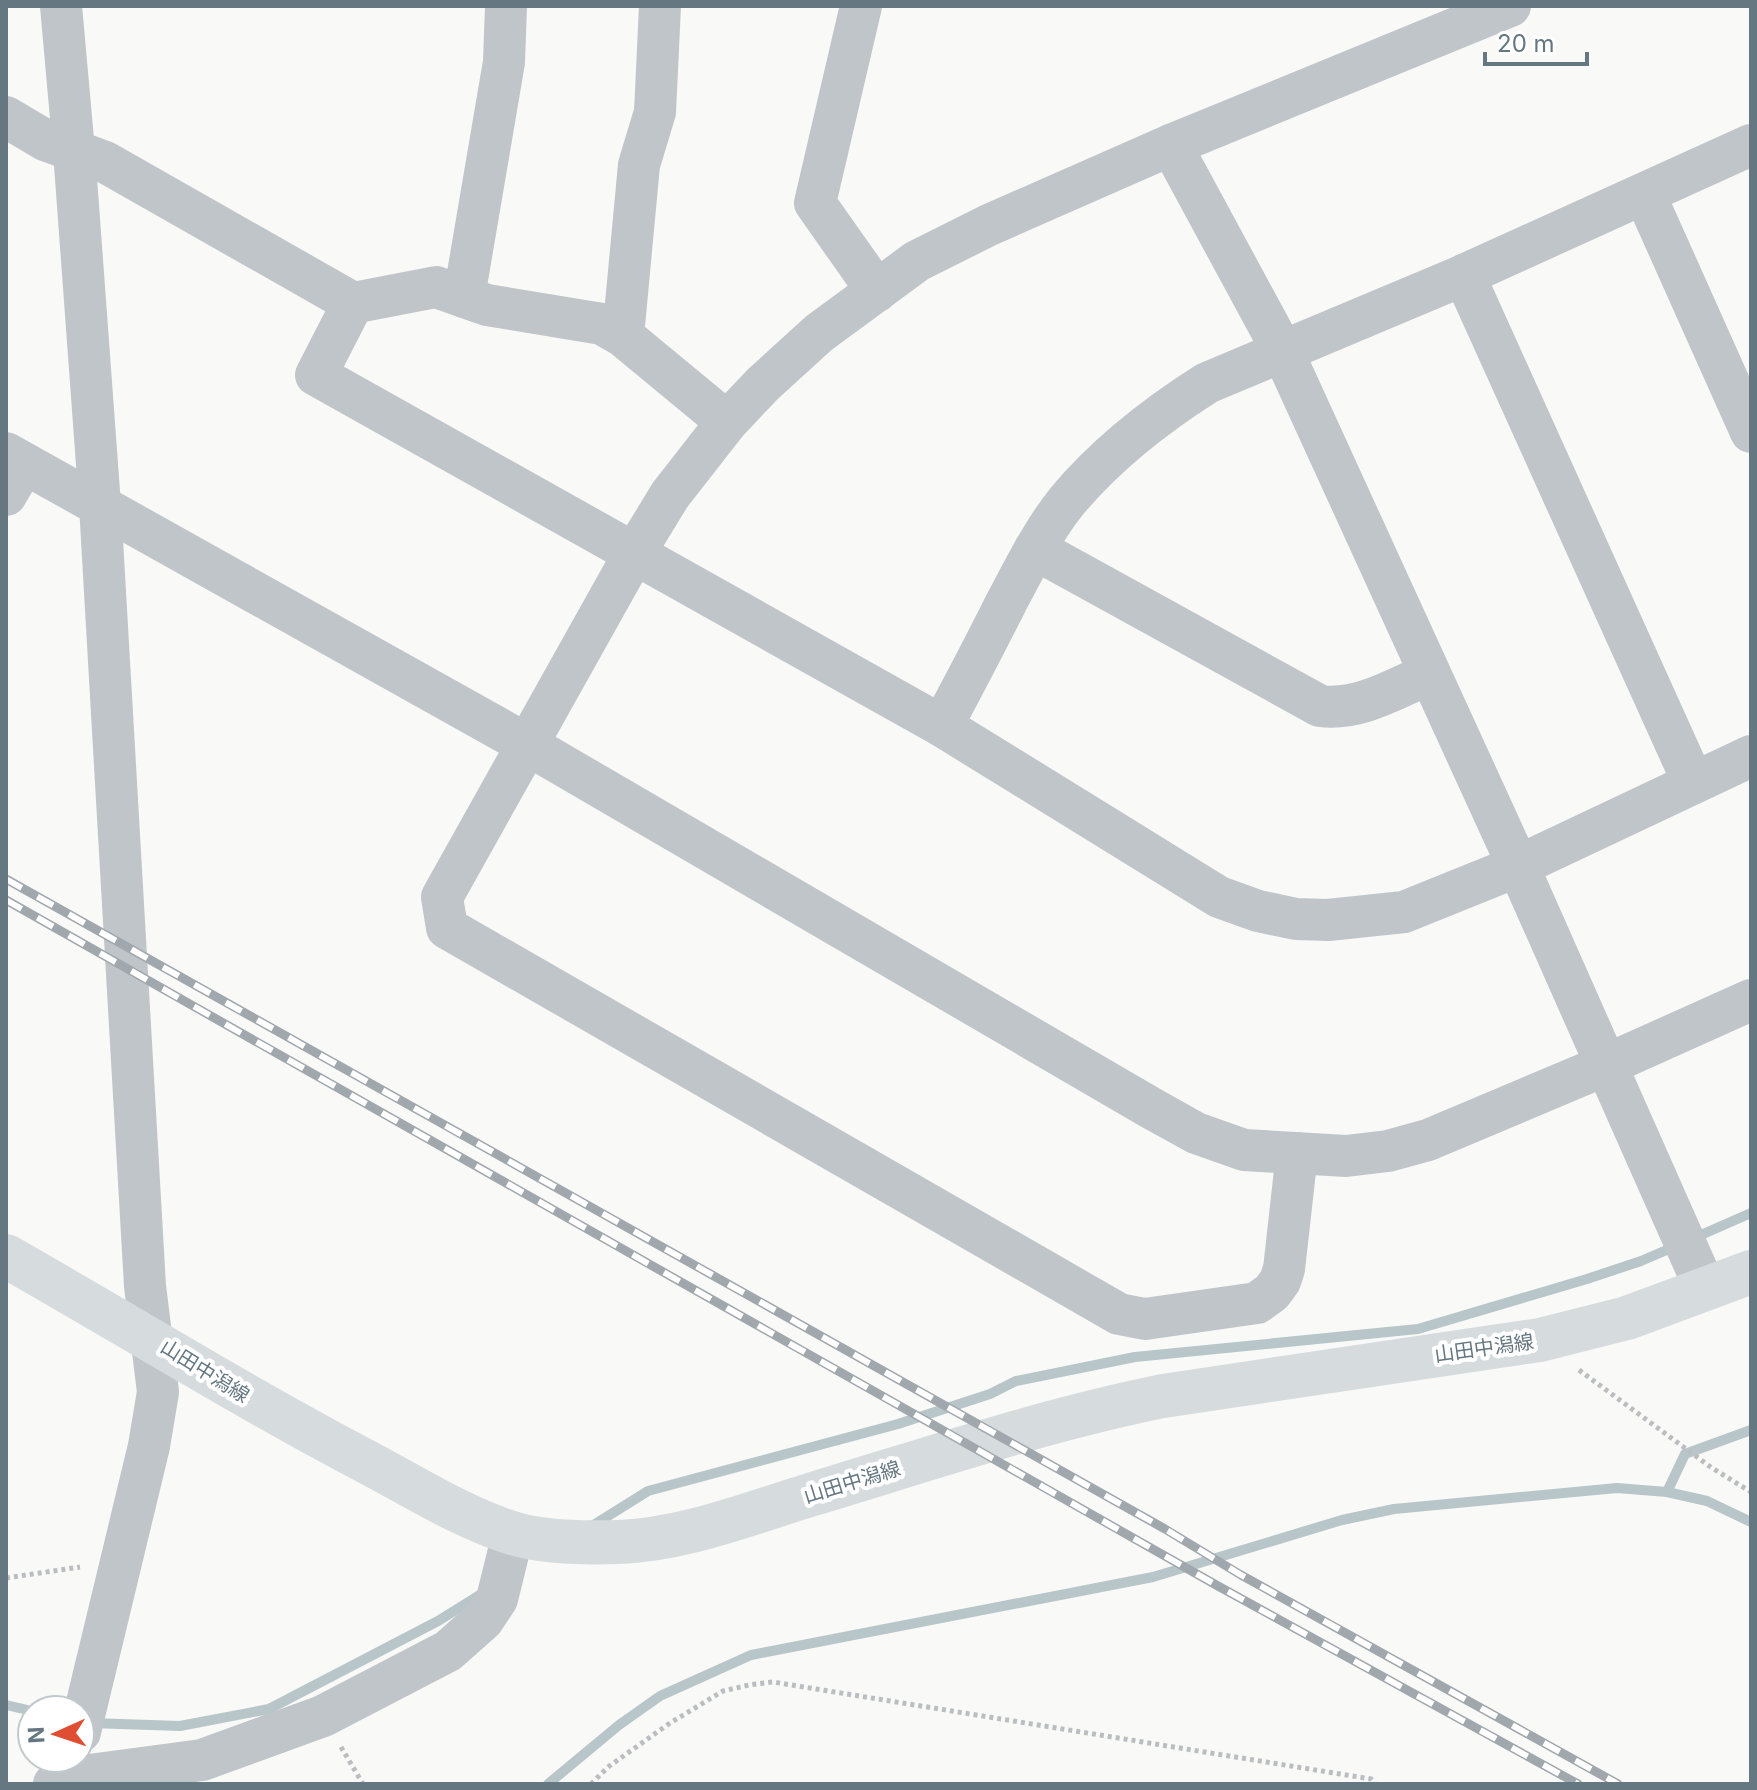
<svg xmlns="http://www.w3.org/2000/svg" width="1757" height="1790" font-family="Inter,'Noto Sans JP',sans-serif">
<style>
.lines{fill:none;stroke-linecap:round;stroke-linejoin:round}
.stream{stroke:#b8c6c9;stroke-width:10}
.path{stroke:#bbbec1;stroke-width:5;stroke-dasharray:4 4;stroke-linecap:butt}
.minor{stroke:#c0c5c9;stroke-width:42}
.secondary{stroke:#d6dbde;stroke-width:44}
.rail-casing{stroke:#a0a8ad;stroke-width:9}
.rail{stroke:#fff;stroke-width:6;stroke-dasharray:18;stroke-linecap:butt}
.labels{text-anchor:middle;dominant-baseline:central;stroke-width:8;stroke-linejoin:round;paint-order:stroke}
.street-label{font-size:20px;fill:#657781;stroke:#fff}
</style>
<rect width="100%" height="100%" fill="#f9f9f7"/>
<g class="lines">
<g class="stream">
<path d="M1694 1238 1751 1213"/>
<path d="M1667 1492 1685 1454 1751 1430"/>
<path d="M592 1526 648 1491 898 1424 990 1394 1016 1381 1135 1357 1418 1329 1587 1279 1641 1261 1676 1246"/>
<path d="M6 1705 32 1711"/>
<path d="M90 1723 180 1726 269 1709 438 1621 483 1593"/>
<path d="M548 1784 619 1725 660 1696 751 1655 1153 1577 1342 1520 1394 1509 1617 1488 1667 1492 1707 1501 1751 1522"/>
</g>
<g class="path">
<path d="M1579 1370 1712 1468 1751 1492"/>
<path d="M6 1578 80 1567"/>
<path d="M341 1747 363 1784"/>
<path d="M591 1784 608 1767 670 1723 723 1691 749 1685 773 1682 1371 1779 1375 1784"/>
</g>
<g class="minor">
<path d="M61 6 74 151 100 505 145 1286 158 1392 149 1446 80 1732"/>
<path d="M861 6 815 203 877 291"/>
<path d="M6 117 45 140 105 162 353 303 436 287 487 305 602 324 623 336 727 422"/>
<path d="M1171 145 1282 350 1518 866 1705 1288"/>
<path d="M1645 195 1751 432"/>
<path d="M1464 275 1693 782"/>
<path d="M464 297 504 62 506 6"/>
<path d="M353 303 316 375 942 726 1219 897 1258 911 1296 919 1328 920 1404 912 1518 866 1751 756"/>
<path d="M623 336 639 165 655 112 660 6"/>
<path d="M6 453 528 745 1151 1108 1196 1133 1244 1150 1346 1156 1388 1151 1428 1140 1606 1065 1751 1000"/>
<path d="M6 495 24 464"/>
<path d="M1035 549 1320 706C1359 711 1394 689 1429 674"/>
<path d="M942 726C964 685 986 643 1007 601 1025 567 1043 531 1067 501 1107 453 1155 416 1207 383L1464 275 1751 145"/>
<path d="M1297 1153 1284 1269 1280 1281 1272 1292 1257 1303 1145 1319 1119 1314 447 928 442 897 634 554 670 495 727 422 763 384 819 333 917 261 989 225 1171 145 1510 6"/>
<path d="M54 1784 67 1778 202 1760 323 1716 448 1651 483 1620 497 1599 513 1534"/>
</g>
<path class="secondary" d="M6 1256C126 1324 243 1397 365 1461 413 1486 461 1517 512 1533 544 1543 585 1543 618 1542 684 1540 750 1513 813 1494 929 1459 1044 1420 1163 1396L1540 1340 1627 1318 1751 1272"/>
<defs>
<g id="rail">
<path d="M6 879 1165 1529 1241 1575 1618 1784"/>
<path d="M6 900 1218 1586 1578 1784"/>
</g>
</defs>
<use href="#rail" class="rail-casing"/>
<use href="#rail" class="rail"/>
</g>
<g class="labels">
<g class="street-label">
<text transform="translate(1484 1348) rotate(-8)">山田中潟線</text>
<text transform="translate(205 1371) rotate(32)">山田中潟線</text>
<text transform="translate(852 1482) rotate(-17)">山田中潟線</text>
</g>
</g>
<rect width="1757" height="1790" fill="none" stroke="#657781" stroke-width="16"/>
<g transform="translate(56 1734) rotate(267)"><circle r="38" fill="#ffffff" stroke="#c1c9cd" stroke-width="2"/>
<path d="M0-6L14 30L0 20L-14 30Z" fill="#df4e32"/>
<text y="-12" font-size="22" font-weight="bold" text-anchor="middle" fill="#657781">N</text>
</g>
<path d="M1485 52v12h102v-12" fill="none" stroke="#657781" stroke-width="4"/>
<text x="1497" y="52" font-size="24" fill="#657781" stroke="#ffffff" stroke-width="6" paint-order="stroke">20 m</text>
</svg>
